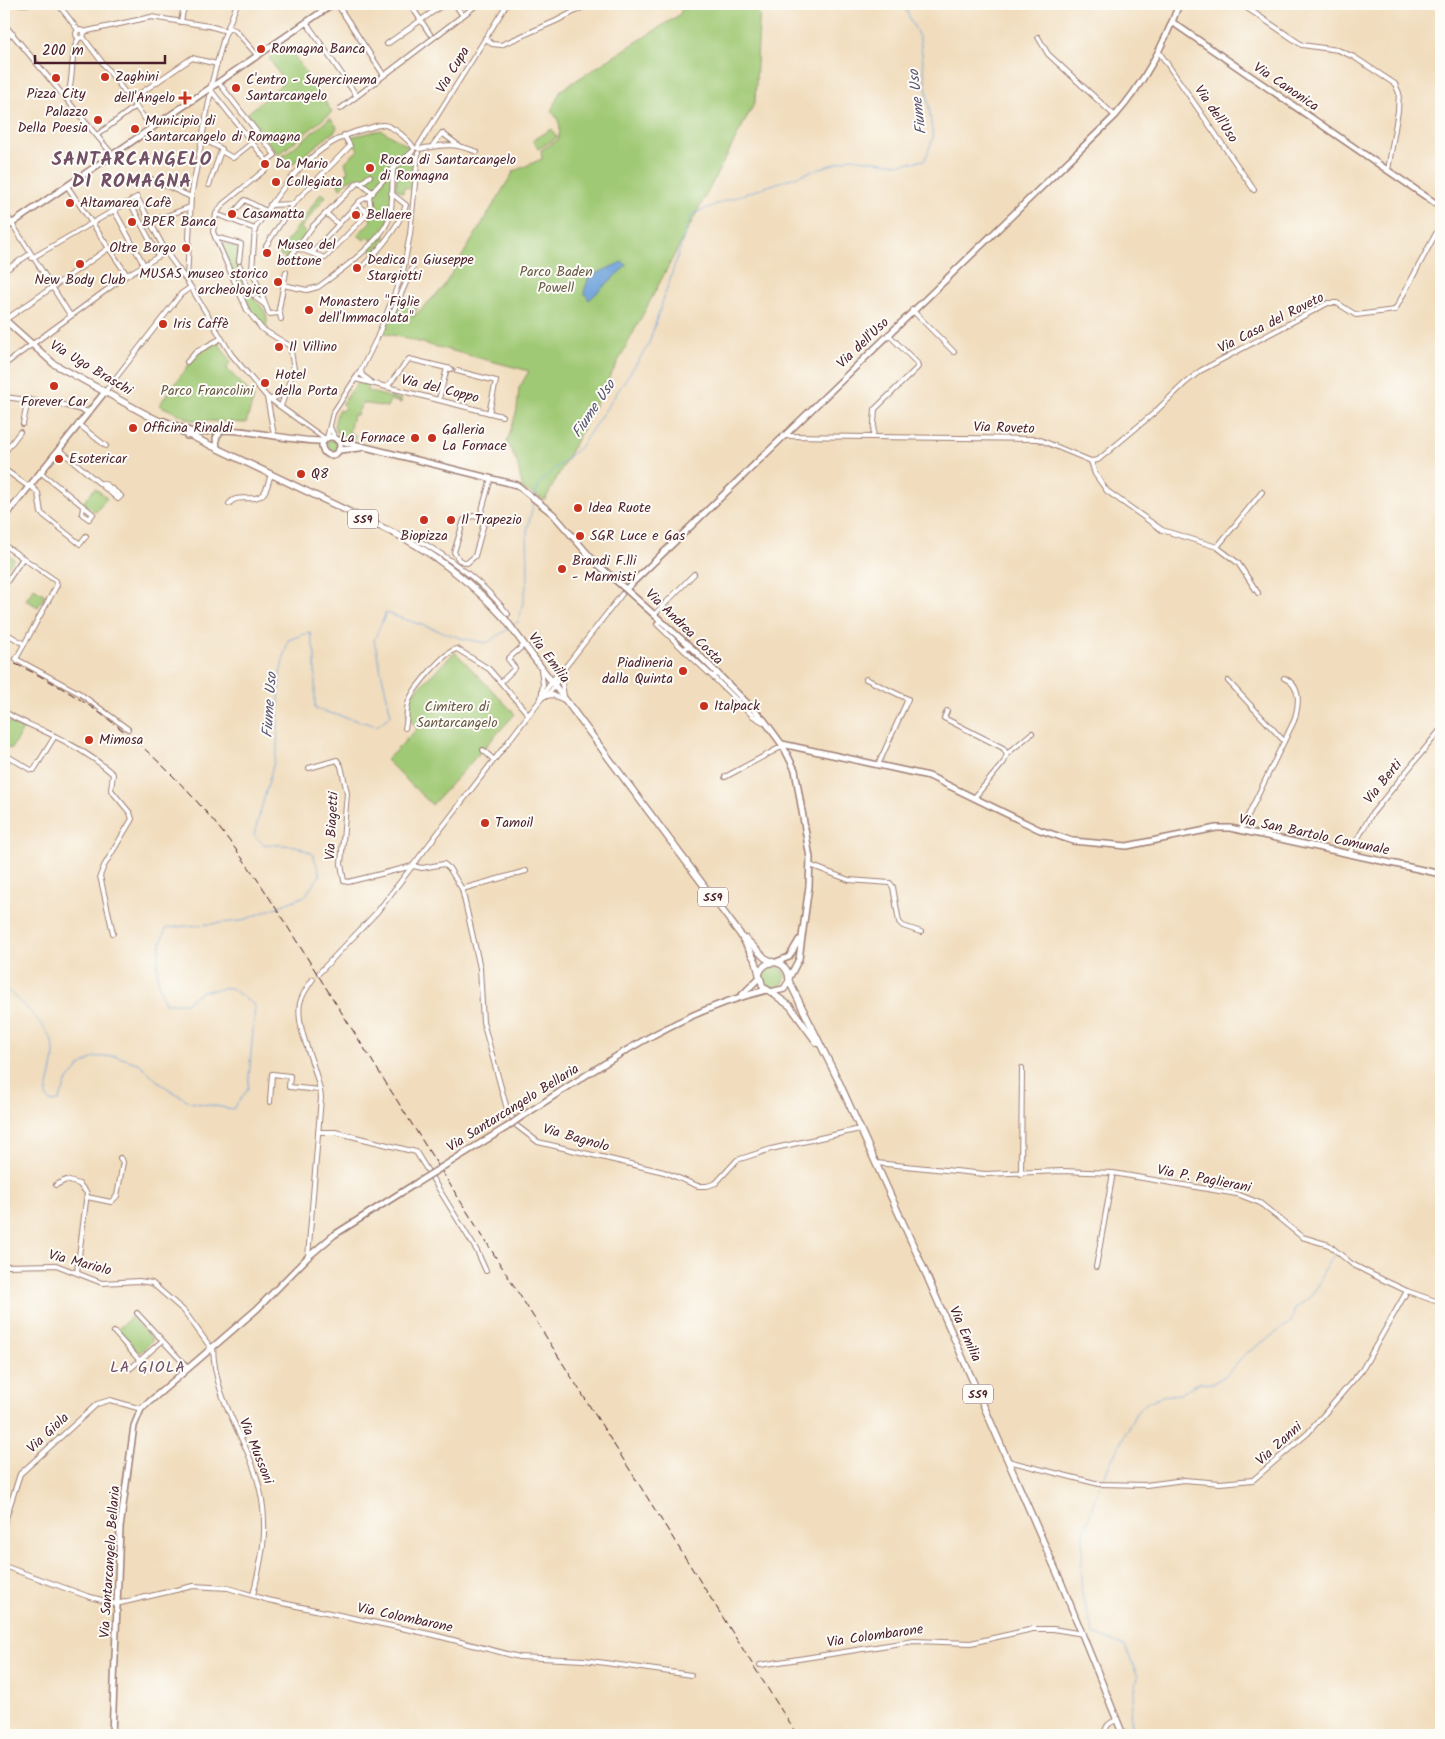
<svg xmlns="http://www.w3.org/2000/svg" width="1445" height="1739" font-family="Kalam,sans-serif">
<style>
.green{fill:#a0c975;stroke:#757450}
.water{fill:#6ea3db;stroke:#5c6183}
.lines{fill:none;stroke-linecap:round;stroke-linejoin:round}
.stream{stroke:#6ea3db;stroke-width:1}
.street-casing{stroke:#9e7e74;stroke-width:6}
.secondary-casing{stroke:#9e7e74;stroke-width:8}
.primary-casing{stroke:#9e7e74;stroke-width:8}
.street{stroke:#fff;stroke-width:4}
.secondary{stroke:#fff;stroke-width:5}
.primary{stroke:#fff;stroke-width:5.5}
.rail{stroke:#4a1f2b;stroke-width:1;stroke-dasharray:8 4;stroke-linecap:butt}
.secondary-bridge-casing{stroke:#9e7e74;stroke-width:8;stroke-linecap:butt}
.secondary-bridge{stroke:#fff;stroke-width:5}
.poi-dot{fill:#c8321e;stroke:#fdfcf7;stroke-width:2}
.labels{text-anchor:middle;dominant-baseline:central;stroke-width:4;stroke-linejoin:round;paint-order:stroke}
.shield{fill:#fdfcf7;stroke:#806168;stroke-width:1}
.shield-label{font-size:12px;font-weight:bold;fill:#4a1f2b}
.poi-label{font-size:14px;fill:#4a1f2b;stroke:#fdfcf7;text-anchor:start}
.street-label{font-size:14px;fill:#4a1f2b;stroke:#fdfcf7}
.park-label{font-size:14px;fill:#685a45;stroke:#fdfcf7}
.water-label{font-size:15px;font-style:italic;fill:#585471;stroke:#fdfcf7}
.quarter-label{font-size:16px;letter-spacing:1px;fill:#714f65;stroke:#fdfcf7}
.district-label{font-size:19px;font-weight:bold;letter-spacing:1px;fill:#714f65;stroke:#fdfcf7}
</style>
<rect width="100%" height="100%" fill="#fdfcf7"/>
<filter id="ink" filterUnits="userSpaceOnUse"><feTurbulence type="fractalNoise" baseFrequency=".02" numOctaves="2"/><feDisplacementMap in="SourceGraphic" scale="10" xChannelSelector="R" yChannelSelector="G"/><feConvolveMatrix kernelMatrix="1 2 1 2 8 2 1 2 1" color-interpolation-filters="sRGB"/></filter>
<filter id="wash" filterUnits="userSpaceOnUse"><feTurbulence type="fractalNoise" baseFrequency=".0096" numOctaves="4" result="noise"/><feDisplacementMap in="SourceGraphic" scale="20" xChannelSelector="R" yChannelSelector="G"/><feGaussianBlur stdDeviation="1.12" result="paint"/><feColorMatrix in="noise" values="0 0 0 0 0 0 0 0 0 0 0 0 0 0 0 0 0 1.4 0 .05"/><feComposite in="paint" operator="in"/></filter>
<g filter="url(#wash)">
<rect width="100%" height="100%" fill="#f1ddbd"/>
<g class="green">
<path d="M685 4H760L755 102 545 500 523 489 517 462 507 442 517 410 519 388 529 371 384 333 401 298 418 306 412 318 442 289 514 171 542 159 541 150 558 140C561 127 561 121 551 111L561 90 679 15Z"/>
<path d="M287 45 332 112 278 155 247 114 284 82 269 58Z"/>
<path d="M330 118 337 127 335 131 291 165 283 156Z"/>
<path d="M552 129 557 138 538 149 533 140Z"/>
<path d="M381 130 408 146 415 169 411 189 404 187 403 193 395 188 398 172 393 169 390 215 386 226 372 241 368 236 364 240 358 235 371 221 369 216 376 208 372 189 357 177 347 181 341 189 338 184 348 172 345 162 358 150 357 147 349 141 350 137Z"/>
<path d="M321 193 326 196 301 228 307 234 287 261 283 256H280V249L292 235Z"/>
<path d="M382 233 386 237 374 253 368 247Z"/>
<path d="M221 243 239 248C238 262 238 277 246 290 256 304 273 310 265 330 244 302 233 275 221 243Z"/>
<path d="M218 342 231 362 227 366 228 370 254 397 246 423 191 420 159 405 197 354Z"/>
<path d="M358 382 368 384 367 391 401 400V403L390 400 387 407 362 403 357 415H353L349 432 355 435 354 440 337 433 334 426 338 410 342 411 345 407 342 404Z"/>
<circle cx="331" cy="446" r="6"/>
<path d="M95 488 107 498 96 512 83 503Z"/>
<path d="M4 552 14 559 6 569 4 567Z"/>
<path d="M34 588 45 595 38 607 26 600Z"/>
<path d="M455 652 515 714 432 805 386 760 417 729 407 714 411 695Z"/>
<path d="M9 722 23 729 11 749 4 745V729Z"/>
<circle cx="774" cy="977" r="11"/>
<path d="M131 1317 153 1340 140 1353 117 1330Z"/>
</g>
<path class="water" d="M622 262 627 265 589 300 584 292 589 277Z"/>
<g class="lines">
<g class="stream">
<path d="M535 498 539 483 581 446 648 346 691 215 724 201 851 158 899 164 925 160 933 138 920 39 903 4"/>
<path d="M513 625 519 621 528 578 527 530 534 501"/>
<path d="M4 987C18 1001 53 1029 54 1050 54 1065 49 1081 46 1096L51 1102 59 1101 66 1083 79 1067 95 1057 116 1056 140 1064 161 1084 190 1102 233 1109 248 1089 255 1006 231 988 202 991 186 1003H165C153 975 156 956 166 928L241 921 305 896 320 875 313 854 296 846 263 844 254 835 277 751 280 674 288 640 310 632 315 655V709L377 726 391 715 374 640 386 613 464 639 487 643 508 629"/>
<path d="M1100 1483 1136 1413 1148 1402 1162 1396 1180 1394 1200 1382 1213 1383 1225 1376 1244 1355 1291 1322 1295 1309 1311 1296 1319 1284 1323 1270 1335 1255"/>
<path d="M1099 1486 1083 1535 1081 1580 1082 1596 1094 1634 1125 1646 1138 1677 1130 1714 1134 1735"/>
</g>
</g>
</g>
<g filter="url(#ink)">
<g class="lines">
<defs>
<g id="street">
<path d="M7 4H39"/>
<path d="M58 4 78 30"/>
<path d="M237 4 224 37 210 89 269 164 266 169 223 204 216 214 213 232 247 310 262 329 290 346 294 369 281 406"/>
<path d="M337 4 383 74"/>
<path d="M410 4 430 34"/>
<path d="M455 4 461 13"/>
<path d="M1241 4 1302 45 1338 50 1354 57 1395 84 1399 93 1398 111 1388 170"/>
<path d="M181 22 183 11 188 4"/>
<path d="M306 22 356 95"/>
<path d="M4 24 112 154"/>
<path d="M229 28 235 30 258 56"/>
<circle cx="80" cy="34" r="4"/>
<path d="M83 32 151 17 209 26 227 31"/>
<path d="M83 37 152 128"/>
<path d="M1038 37 1048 54 1115 116"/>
<path d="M4 38 13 34"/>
<path d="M485 38 492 44 501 45 556 21 589 4"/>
<path d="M387 44 444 4"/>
<path d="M1159 52 1254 190"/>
<path d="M219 83 275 155 267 161"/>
<path d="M67 98C75 78 69 53 79 38"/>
<path d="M132 99 192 58 217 64"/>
<path d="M340 109 478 4"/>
<path d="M97 135 136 106"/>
<path d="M201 138 222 149 221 151 233 158 253 142"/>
<path d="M433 145 442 133 458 145"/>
<path d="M417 148 507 4"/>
<path d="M419 149C444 145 452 142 477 152"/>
<path d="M4 159 6 166 4 168"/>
<path d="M149 178 191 197"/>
<path d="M360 184 370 176"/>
<path d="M209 185 221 151"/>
<path d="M67 186 127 275"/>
<path d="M131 204 158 256"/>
<path d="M358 204 368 214"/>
<path d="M270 205 293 204 350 146 344 135"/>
<path d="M114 210 144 265"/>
<path d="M4 211 70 315"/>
<path d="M326 213 338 224"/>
<path d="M216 214 255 229"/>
<path d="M229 218 245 200 266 211"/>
<path d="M150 222 190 207"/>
<path d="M255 229C282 186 313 142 365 129 371 128 378 124 384 125 393 126 409 140 414 148"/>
<path d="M255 229 252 270 269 314 280 313"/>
<path d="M215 237 241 244 239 261"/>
<path d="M266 246 293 204"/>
<path d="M297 248 325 258 371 210 369 196"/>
<path d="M312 253 360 201 369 196 393 169 413 151"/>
<path d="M32 258 137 197 166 252 187 281 231 354 267 397 325 439"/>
<path d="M287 261 313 226 352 188 359 182 373 193"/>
<path d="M240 266 248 289 253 295"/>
<path d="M363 266C380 249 398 228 406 205L391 193"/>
<path d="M4 271 30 254"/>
<path d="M187 281 191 197 210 96 213 93"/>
<path d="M283 285 307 290 318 287C339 272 383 241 390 216 393 201 392 184 393 169"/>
<path d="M256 298 265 305"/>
<path d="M912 310 954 352"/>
<path d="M387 314 393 312 413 267"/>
<path d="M281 319 279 309 286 272"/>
<path d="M5 320 109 248"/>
<path d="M187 362 196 352 220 339"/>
<path d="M4 365 127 275 166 252"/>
<path d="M361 370 362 375 370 381"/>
<path d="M457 371 496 381 489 413"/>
<path d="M355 379 502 416"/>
<path d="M387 387 409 359 451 369"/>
<path d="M104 393 181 294 191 287"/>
<path d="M4 397 60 404 89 412"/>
<path d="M267 397 274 435"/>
<path d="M271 399 285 394"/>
<path d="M439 399 447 368"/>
<path d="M23 424 28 399"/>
<path d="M78 424 106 446"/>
<path d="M330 427 335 438"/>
<path d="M784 436 1038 439 1091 461 1095 474 1107 491 1162 530 1217 547 1238 563 1258 593"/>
<path d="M873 437 875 409 918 367 917 363 888 334"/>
<path d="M327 438 333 413 361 370 377 338 403 272 410 234 418 153"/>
<path d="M59 449 118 499 121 496 107 485 101 483"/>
<path d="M4 453 20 432"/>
<path d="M1091 461 1098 460 1154 413 1184 384 1200 371 1328 303H1337L1356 315 1395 310 1441 224"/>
<path d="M4 469 29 487"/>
<path d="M40 472 93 514 89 519 82 514 83 507"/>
<path d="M30 485 38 493 41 513 80 544 86 536"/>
<path d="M229 504C238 492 253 504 263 494 268 489 268 481 271 475"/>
<path d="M473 516 482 518 484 523 475 556 467 563 459 560 454 552 464 520Z"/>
<path d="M480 517 491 478"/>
<path d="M411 542 413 537C450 558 482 581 508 614"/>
<path d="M4 545 56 581 57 585 16 659 79 693 128 729"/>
<path d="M1217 547 1262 492"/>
<path d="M4 586 23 558"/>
<path d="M655 614 694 574"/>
<path d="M661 620 657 624 684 650 688 645"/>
<path d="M4 632 24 644"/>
<path d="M684 650 713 677 717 673"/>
<path d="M713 677 753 716 763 722"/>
<path d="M866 679 908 699 878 765"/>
<path d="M1228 681 1284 741"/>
<path d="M501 682 515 668 508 659 524 645"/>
<path d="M543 694 558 673"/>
<path d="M547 696 553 695 564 700"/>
<path d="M564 696 562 684 563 670 622 594"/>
<path d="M541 699 551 691 561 675"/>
<path d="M4 711C17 721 32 725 46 732 70 743 94 757 113 774L111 790 130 813 132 819 104 866 100 876 113 933"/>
<path d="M947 711 944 718 1003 748 1007 754"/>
<path d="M405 728C408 719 405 710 409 701 413 689 445 651 457 649L489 669 528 714"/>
<path d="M483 750 494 760"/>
<path d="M4 754 31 770H34L55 736"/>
<path d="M309 768 337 760 341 766 347 793 341 864 344 881 348 882 413 866 422 868 444 864 449 868 462 889 480 968 483 1022 507 1109 517 1126 538 1142 664 1172 698 1186H707L716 1183 737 1160 771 1149 860 1129"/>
<path d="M725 777 783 746"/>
<path d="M974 798 1004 762 1007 754 1032 733"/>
<path d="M1241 830 1294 721C1299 705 1302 686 1284 678"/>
<path d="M1349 854 1371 815 1441 729"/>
<path d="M810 865 849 880 890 883 893 887 899 922 903 926 921 932"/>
<path d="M462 889 526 871"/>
<path d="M319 973 377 912 541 699 543 684 541 669"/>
<path d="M270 1102 272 1074 290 1076 289 1087 320 1090"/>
<path d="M318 1132H335L416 1152 477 1251 486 1271"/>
<path d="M876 1163 985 1174 1062 1171 1113 1173 1237 1194 1260 1203 1302 1237 1329 1245 1352 1264 1373 1275 1407 1291 1441 1303"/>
<path d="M1021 1174 1022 1068"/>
<path d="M56 1185 66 1180 79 1184 87 1193 77 1272"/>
<path d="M87 1197 111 1202 117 1196 123 1162 120 1158"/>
<path d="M308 1257 321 1098C319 1068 295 1032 300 1003 302 995 308 986 313 979"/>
<path d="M4 1266 56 1265 102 1283 139 1281 152 1283 184 1311 211 1348"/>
<path d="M1096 1267 1113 1173"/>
<path d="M137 1313 188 1368"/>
<path d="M114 1332 140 1361"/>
<path d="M213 1346C214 1404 249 1438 260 1490 269 1529 262 1558 253 1595"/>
<path d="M131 1368 162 1341"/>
<path d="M1008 1461 1099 1484 1146 1485 1184 1480 1220 1483 1253 1480 1308 1433 1362 1370 1407 1291"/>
<path d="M4 1524 20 1474 97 1404 110 1400 141 1409"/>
<path d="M4 1566 87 1596 116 1604 193 1586 228 1588 268 1600 434 1635 519 1657 584 1660 691 1675"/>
<path d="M760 1665 914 1641 971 1643 1033 1629H1053L1083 1634"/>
<path d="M1104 1735C1106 1726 1108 1723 1117 1720"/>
</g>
<g id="secondary">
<path d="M1172 22 1441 207"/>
<path d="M4 229 333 4"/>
<path d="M164 421 195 433"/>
<path d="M187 436C233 420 278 442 324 441"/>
<circle cx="331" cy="446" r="9"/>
<path d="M337 440 517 485 553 514 593 560 697 653 764 720 783 746 795 770 810 858 809 886 799 959 789 978"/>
<path d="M217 448 216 438 222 429"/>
<path d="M339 450 360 448"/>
<path d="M4 518 104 393"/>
<path d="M627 588 1115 116C1145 82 1164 45 1179 4"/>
<path d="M782 744 929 776 1040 830 1073 841 1127 846 1216 828H1230L1441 874"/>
<path d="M776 962 789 957 799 940"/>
<path d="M741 996 759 978"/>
<path d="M521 1117C598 1068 676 1011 767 990"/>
<path d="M460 1156 507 1127"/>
<path d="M112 1735 120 1528 134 1426 141 1409 257 1309 308 1257 334 1235 418 1182"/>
</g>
<g id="primary">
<path d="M4 319 54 364 147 415"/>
<path d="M145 414 402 537C442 559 474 585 505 619L740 934 756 962 759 974"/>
<path d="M746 939 765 958 773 962"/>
<path d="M789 981 784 989 771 992 763 987 759 974C766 955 790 961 789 981L839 1082 918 1256 1061 1582 1123 1735"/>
<path d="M772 993 790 1006 817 1043"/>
</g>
</defs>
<use href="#street" class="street-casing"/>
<use href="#secondary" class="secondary-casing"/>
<use href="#primary" class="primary-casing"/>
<use href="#street" class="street"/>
<use href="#secondary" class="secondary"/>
<use href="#primary" class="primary"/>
<path class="rail" d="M4 659C115 706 199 791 265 891L797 1735"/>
<defs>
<g id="secondary-bridge">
<path d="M507 1127 521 1117"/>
<path d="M418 1182 460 1156"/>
</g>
</defs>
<use href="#secondary-bridge" class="secondary-bridge-casing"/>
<use href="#secondary-bridge" class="secondary-bridge"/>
</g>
</g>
<g class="poi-dot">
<circle cx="261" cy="49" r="5"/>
<circle cx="105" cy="77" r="5"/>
<circle cx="56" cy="78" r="5"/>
<circle cx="236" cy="88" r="5"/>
<path d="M182.5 90.5h5v5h5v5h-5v5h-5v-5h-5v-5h5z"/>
<circle cx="98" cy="120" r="5"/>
<circle cx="135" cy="129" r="5"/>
<circle cx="265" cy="164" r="5"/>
<circle cx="370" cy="168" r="5"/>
<circle cx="276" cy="182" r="5"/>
<circle cx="70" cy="203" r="5"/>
<circle cx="232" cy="214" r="5"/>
<circle cx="356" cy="215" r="5"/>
<circle cx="132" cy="222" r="5"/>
<circle cx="186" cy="248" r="5"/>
<circle cx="267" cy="253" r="5"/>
<circle cx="80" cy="264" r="5"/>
<circle cx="357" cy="268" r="5"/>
<circle cx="278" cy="282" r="5"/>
<circle cx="309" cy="310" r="5"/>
<circle cx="163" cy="324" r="5"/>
<circle cx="279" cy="347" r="5"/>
<circle cx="265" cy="383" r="5"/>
<circle cx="54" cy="386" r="5"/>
<circle cx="133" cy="428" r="5"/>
<circle cx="415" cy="438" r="5"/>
<circle cx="432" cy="438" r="5"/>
<circle cx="59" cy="459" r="5"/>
<circle cx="301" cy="474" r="5"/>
<circle cx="578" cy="508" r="5"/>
<circle cx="424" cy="520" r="5"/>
<circle cx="451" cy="520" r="5"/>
<circle cx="580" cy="536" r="5"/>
<circle cx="562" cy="569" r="5"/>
<circle cx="683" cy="671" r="5"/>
<circle cx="704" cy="706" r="5"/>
<circle cx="89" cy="740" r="5"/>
<circle cx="485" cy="823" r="5"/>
</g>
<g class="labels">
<g class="shield">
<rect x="348" y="509.5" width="30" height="19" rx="4"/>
<rect x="698" y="887.5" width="30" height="19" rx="4"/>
<rect x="963" y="1384.5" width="30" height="19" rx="4"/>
</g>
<g class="shield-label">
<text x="363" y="519">SS9</text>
<text x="713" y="897">SS9</text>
<text x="978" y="1394">SS9</text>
</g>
<g class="poi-label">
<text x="271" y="49">Romagna Banca</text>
<text x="115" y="77">Zaghini</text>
<text x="246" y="80">C'entro - Supercinema<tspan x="246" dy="16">Santarcangelo</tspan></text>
<text x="56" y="94" text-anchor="middle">Pizza City</text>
<text x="175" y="98" text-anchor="end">dell'Angelo</text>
<text x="88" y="112" text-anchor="end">Palazzo<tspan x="88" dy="16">Della Poesia</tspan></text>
<text x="145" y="121">Municipio di<tspan x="145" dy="16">Santarcangelo di Romagna</tspan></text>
<text x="380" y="160">Rocca di Santarcangelo<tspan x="380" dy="16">di Romagna</tspan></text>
<text x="275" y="164">Da Mario</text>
<text x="286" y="182">Collegiata</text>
<text x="80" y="203">Altamarea Cafè</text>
<text x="242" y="214">Casamatta</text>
<text x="366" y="215">Bellaere</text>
<text x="142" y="222">BPER Banca</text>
<text x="277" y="245">Museo del<tspan x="277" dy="16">bottone</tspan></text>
<text x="176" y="248" text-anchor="end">Oltre Borgo</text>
<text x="367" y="260">Dedica a Giuseppe<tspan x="367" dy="16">Stargiotti</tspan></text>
<text x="268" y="274" text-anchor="end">MUSAS museo storico<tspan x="268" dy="16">archeologico</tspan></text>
<text x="80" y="280" text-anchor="middle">New Body Club</text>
<text x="319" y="302">Monastero "Figlie<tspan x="319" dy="16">dell'Immacolata"</tspan></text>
<text x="173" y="324">Iris Caffè</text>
<text x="289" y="347">Il Villino</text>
<text x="275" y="375">Hotel<tspan x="275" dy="16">della Porta</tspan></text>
<text x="54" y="402" text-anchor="middle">Forever Car</text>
<text x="143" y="428">Officina Rinaldi</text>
<text x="442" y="430">Galleria<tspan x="442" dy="16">La Fornace</tspan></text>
<text x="405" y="438" text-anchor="end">La Fornace</text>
<text x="69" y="459">Esotericar</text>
<text x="311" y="474">Q8</text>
<text x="588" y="508">Idea Ruote</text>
<text x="461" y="520">Il Trapezio</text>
<text x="424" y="536" text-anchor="middle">Biopizza</text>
<text x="590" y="536">SGR Luce e Gas</text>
<text x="572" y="561">Brandi F.lli<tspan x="572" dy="16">- Marmisti</tspan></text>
<text x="673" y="663" text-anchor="end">Piadineria<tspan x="673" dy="16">dalla Quinta</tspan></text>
<text x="714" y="706">Italpack</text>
<text x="99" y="740">Mimosa</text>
<text x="495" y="823">Tamoil</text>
</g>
<g class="street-label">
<text transform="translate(453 70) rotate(-59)">Via Cupa</text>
<text transform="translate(1286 87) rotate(34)">Via Canonica</text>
<text transform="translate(1216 114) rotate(56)">Via dell'Uso</text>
<text transform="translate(1271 323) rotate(-27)">Via Casa del Roveto</text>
<text transform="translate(863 343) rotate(-44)">Via dell'Uso</text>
<text transform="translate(91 368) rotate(31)">Via Ugo Braschi</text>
<text transform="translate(440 389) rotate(14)">Via del Coppo</text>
<text transform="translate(1004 428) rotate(2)">Via Roveto</text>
<text transform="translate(684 627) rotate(44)">Via Andrea Costa</text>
<text transform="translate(549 658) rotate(53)">Via Emilia</text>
<text transform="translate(1383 782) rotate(-51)">Via Berti</text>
<text transform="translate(332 826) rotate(-87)">Via Biagetti</text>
<text transform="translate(1314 835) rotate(12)">Via San Bartolo Comunale</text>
<text transform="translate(513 1108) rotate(-32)">Via Santarcangelo Bellaria</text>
<text transform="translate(576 1138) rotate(16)">Via Bagnolo</text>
<text transform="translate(1204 1179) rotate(11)">Via P. Paglierani</text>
<text transform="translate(80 1263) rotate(15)">Via Mariolo</text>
<text transform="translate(965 1334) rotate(66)">Via Emilia</text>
<text transform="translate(48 1433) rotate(-43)">Via Giola</text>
<text transform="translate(1279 1444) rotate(-42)">Via Zanni</text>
<text transform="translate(256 1451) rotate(68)">Via Mussoni</text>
<text transform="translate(110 1562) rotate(-86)">Via Santarcangelo Bellaria</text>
<text transform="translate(405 1618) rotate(12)">Via Colombarone</text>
<text transform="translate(875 1636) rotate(-8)">Via Colombarone</text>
</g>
<g class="park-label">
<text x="556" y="272">Parco Baden<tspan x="556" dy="16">Powell</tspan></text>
<text x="207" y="391">Parco Francolini</text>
<text x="457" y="707">Cimitero di<tspan x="457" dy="16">Santarcangelo</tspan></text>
</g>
<g class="water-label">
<text transform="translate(918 102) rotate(-97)">Fiume Uso</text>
<text transform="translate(594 409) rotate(-56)">Fiume Uso</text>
<text transform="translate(270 705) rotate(-86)">Fiume Uso</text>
</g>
<g class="quarter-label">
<text x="148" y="1367">LA GIOLA</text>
</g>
<g class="district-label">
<text x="132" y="160">SANTARCANGELO<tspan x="132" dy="22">DI ROMAGNA</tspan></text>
</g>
</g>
<rect width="1445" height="1739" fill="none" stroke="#fdfcf7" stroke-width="20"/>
<path d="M35 55v8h130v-8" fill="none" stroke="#4a1f2b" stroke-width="2.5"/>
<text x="42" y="55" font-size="15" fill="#4a1f2b" stroke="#fdfcf7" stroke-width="4" paint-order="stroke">200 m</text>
</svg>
